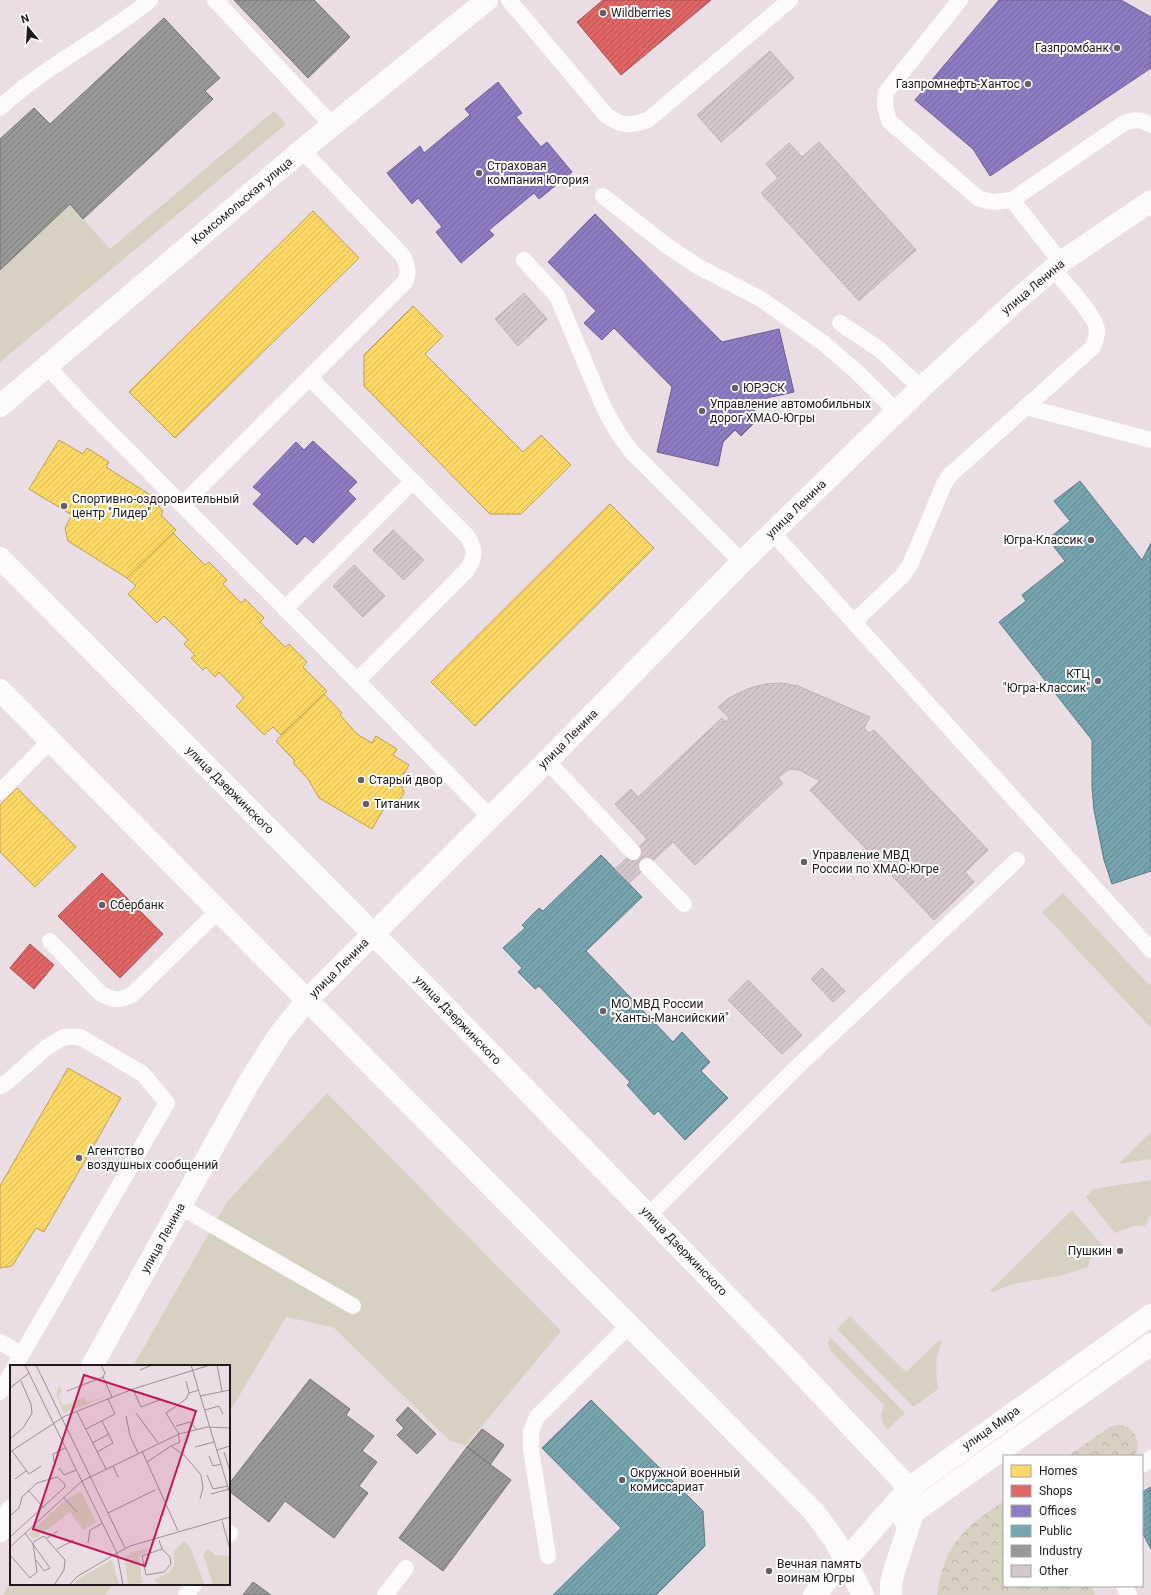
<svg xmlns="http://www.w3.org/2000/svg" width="1151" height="1595" font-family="Roboto,sans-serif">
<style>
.grass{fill:#d6d1c1}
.park{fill:url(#park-crowns)}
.homes{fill:url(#homes-hatch);stroke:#bc9f50}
.shops{fill:url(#shops-hatch);stroke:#a74f50}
.offices{fill:url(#offices-hatch);stroke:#6d5e91}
.public{fill:url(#public-hatch);stroke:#5c7b83}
.industry{fill:url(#industry-hatch);stroke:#757374}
.building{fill:url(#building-hatch);stroke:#bdb2b7}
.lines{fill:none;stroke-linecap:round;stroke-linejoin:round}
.lane{stroke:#fcfafb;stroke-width:16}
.street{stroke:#fcfafb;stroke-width:22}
.secondary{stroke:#fcfafb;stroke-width:22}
.poi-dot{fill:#685e63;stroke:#fff;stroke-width:1.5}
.labels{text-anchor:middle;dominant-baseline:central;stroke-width:4;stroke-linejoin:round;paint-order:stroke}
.poi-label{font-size:12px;fill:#21191d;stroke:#fff;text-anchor:start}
.street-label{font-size:12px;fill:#21191d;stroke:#fff}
.inset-road{fill:none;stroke:#9a8f94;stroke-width:1}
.view{fill:#c2185b;fill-opacity:0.15;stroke:#c2185b;stroke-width:2}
.inset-edge{fill:none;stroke:#21191d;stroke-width:2}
</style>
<defs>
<pattern id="park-crowns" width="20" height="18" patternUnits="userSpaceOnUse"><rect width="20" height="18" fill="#d6d1c1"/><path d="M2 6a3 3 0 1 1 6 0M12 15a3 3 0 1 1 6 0" fill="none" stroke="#b7b3a5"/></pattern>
<pattern id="homes-hatch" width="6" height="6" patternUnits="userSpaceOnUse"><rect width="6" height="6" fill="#ffd966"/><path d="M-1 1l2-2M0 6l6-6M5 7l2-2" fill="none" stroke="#daba58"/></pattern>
<pattern id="shops-hatch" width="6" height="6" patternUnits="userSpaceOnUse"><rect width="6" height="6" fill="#e06666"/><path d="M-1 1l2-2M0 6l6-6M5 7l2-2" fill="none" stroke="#b55353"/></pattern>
<pattern id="offices-hatch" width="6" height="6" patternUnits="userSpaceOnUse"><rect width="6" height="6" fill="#8e7cc3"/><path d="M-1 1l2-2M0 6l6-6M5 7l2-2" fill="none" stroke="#74659e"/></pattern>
<pattern id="public-hatch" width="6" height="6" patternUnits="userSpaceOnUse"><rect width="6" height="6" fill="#76a5af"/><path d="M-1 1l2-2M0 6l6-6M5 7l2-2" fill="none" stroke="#60868e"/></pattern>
<pattern id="industry-hatch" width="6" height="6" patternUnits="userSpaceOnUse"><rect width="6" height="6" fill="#999"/><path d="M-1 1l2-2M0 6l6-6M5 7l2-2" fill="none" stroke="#7c7c7c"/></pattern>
<pattern id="building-hatch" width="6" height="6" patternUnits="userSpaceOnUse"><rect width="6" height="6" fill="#d3c6cc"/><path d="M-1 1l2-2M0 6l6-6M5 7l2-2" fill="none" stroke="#b5aaaf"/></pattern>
</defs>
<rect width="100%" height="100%" fill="#ebdde4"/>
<g class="grass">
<path d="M274 111 286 124 0 362V270L70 204 110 249Z"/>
<path d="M1063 893 1151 987V1028L1042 912Z"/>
<path d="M327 1093 561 1331 466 1445 450 1441 333 1327 286 1317 229 1413V1366H133L227 1202Z"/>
<path d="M1151 1132V1159L1118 1164Z"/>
<path d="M1151 1180V1212L1145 1226H1133L1115 1233 1086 1197 1093 1189Z"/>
<path d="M1072 1210 1101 1244 1091 1257 1088 1267 1063 1275 1013 1284 992 1292 990 1291Z"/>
<path d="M850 1316 906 1372 940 1340 942 1342C934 1357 936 1373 938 1389L913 1407 837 1329Z"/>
<path d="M830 1337 905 1413 887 1430C881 1421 880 1415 884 1405L830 1350 828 1344Z"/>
<path d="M11 1580V1584H114L105 1595H3Z"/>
</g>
<g class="park">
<path d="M1117 1425C1132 1425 1140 1437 1137 1452L1133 1456H1068L1108 1428Z"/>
<path d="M1004 1501V1586H1091L1095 1595H937C945 1543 963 1529 1004 1501Z"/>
</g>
<g class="homes">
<path d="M313 211 359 258 175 438 129 392Z"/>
<path d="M413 306 443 336 425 354 523 452 541 435 571 465 521 514H490L364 386V355Z"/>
<path d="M59 440 83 454 87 448 109 462 106 467 152 496 163 512 161 515 176 530 127 578 68 541 65 528 72 515 29 489Z"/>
<path d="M610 504 654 548 475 726 431 682Z"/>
<path d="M173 533 205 565 209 562 227 580 223 584 241 603 245 599 264 618 260 622 285 647 289 644 307 662 303 667 327 691 281 735 273 727 264 735 236 706 244 698 219 672 215 677 206 667 203 670 191 658 195 655 184 644 188 640 164 616 157 623 128 594 136 586 127 578Z"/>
<path d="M324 694 342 713 340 715 357 734 372 743 376 736 397 749 393 755 409 765 400 780 404 793 396 806 383 810 372 829 319 798 308 779 294 764V760L276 741Z"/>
<path d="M17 788 76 847 35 887 0 852V805Z"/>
<path d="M68 1068 121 1098 44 1232 36 1228 12 1266 0 1268V1186Z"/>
</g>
<g class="shops">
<path d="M603 0H711L621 75 577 22Z"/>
<path d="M102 873 163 934 120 978 58 916Z"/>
<path d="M30 944 54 965 34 989 10 968Z"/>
</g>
<g class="offices">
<path d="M999 0H1121L1151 17V68L990 176 973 149 915 100Z"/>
<path d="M498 82 522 113 516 117 541 147 547 142 572 172 539 199 534 193 489 230 494 235 461 263 436 232 442 227 418 198 412 204 387 173 420 146 424 153 470 115 465 109Z"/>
<path d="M595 214 722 342 779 329 794 392 767 398 753 412 759 418 741 436 735 430 723 442 718 466 657 452 672 387 614 328 602 340 584 323 596 311 548 262Z"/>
<path d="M313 441 357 482 348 491 356 499 313 543 305 536 297 545 253 504 262 494 253 487 296 442 304 450Z"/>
</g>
<g class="public">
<path d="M1080 481 1142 560 1151 543V871L1112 884 1104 860 1094 810 1092 787V740L999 622 1026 601 1022 595 1065 561 1048 539 1070 521 1054 501Z"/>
<path d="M601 855 642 897 586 951 673 1042 682 1032 710 1062 701 1071 728 1098 685 1140 658 1111 654 1115 627 1085 630 1082 539 986 535 989 518 972 522 968 503 948 525 928 522 925 539 908 543 911Z"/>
<path d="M591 1400 703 1511 705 1546 656 1595H553L621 1528 542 1448Z"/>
<path d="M1151 1487V1549L1142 1532V1492Z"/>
</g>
<g class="industry">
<path d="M234 0H314L350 37 308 78Z"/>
<path d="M164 18 220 78 205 91 213 99 83 219 70 204 0 270V139L34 108 50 124Z"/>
<path d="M310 1379 350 1409 346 1415 374 1436 362 1451 377 1462 359 1486 368 1493 334 1538 285 1501 269 1522 229 1491V1484Z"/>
<path d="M408 1407 436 1434 417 1454 397 1435 404 1428 396 1420Z"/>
<path d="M482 1429 504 1445 490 1465 467 1447Z"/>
<path d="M467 1447 511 1480 443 1571 399 1538Z"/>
<path d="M253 1582 271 1595H243Z"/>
</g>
<g class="building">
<path d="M770 51 794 78 721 142 697 115Z"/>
<path d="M819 142 916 250 859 301 761 193 778 178 766 164 789 143 802 157Z"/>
<path d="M524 293 547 319 518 346 495 319Z"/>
<path d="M393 530 424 560 404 580 373 550Z"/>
<path d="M354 565 385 596 363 617 333 586Z"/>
<path d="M782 683 798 686 870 717 864 728 869 733 874 730 988 850 965 872 974 882 934 920 810 790 820 781 799 770 790 769 784 773 778 778 783 783 695 865 673 842 629 883 615 869 647 839 615 804 631 789 638 797 722 718 726 722 729 718 718 707 729 698 747 689 765 684Z"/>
<path d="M822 968 845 991 833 1002 811 979Z"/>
<path d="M748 980 802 1035 782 1054 728 1000Z"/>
</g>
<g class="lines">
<g class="lane">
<path d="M215 0 332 125"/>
<path d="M509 0 606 115C623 127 629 126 648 120L790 0"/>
<path d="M960 0 886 92 885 106 889 121 978 198 992 202 1012 200 1061 262"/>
<path d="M0 108C44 66 103 39 150 0"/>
<path d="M603 196 666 245 697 266 761 299 822 342 856 371 897 412"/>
<path d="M1012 200 1124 123C1135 119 1141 119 1151 125"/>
<path d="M524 260 557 296 604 408 618 433 631 451 742 562"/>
<path d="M1053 269C1064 282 1092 312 1096 326 1099 333 1095 340 1093 347L1026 407 1151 440"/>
<path d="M840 323 879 349 921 388"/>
<path d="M47 366 80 402 357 681 491 818"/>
<path d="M310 378 467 536C476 551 476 556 467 570L357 681"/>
<path d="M183 504 405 282C410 272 407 266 403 256L302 150"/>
<path d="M772 532 1151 950"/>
<path d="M285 609 413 481"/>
<path d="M854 622 902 576 910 565 944 484 950 475 1026 407"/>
<path d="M547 761 633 852"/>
<path d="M0 792 50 741"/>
<path d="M647 866 684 904"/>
<path d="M50 941 101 994C116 1001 119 1001 133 994L218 911"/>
<path d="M0 1086 6 1083 47 1047 64 1037H80L143 1074 167 1103 15 1366"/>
<path d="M181 1207 353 1306"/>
<path d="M649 1215 797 1067 1017 860"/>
<path d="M0 1342 21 1354"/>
<path d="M0 1392 11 1373"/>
<path d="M1142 1465 1151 1458"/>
<path d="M229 1534 230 1533"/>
<path d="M548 1556 531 1450V1431L537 1417 629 1325"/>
<path d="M1124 1586 1129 1595"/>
<path d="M186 1595 194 1584"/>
<path d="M385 1595 406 1568"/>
</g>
<path class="street" d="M814 1595 846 1560"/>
<g class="secondary">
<path d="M0 406 302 150 487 0"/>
<path d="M0 558 429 990 788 1359 909 1488 913 1503V1513L895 1568 891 1583V1595"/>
<path d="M0 690 814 1512 834 1539 863 1595"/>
<path d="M92 1366 248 1084 279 1035 307 1000 547 761 742 562 921 388 1018 299 1061 262 1151 201"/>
<path d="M904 1519 1151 1344"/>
<path d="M0 1531 11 1511"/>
<path d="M846 1560 909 1488 1151 1315"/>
</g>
</g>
<g class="poi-dot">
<circle cx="603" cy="13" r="4"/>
<circle cx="1117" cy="48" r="4"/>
<circle cx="1028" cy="84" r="4"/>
<circle cx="479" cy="173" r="4"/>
<circle cx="735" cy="388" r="4"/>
<circle cx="702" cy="411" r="4"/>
<circle cx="64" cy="506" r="4"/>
<circle cx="1091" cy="540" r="4"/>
<circle cx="1098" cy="681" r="4"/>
<circle cx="361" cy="780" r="4"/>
<circle cx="366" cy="804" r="4"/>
<circle cx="804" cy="862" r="4"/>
<circle cx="102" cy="905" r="4"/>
<circle cx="603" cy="1011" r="4"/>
<circle cx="79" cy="1158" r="4"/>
<circle cx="1120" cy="1251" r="4"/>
<circle cx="622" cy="1480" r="4"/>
<circle cx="769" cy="1571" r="4"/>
</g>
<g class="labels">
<g class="poi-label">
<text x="611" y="13">Wildberries</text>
<text x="1109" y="48" text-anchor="end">Газпромбанк</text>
<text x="1020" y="84" text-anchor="end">Газпромнефть-Хантос</text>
<text x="487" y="166">Страховая<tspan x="487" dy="14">компания Югория</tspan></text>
<text x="743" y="388">ЮРЭСК</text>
<text x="710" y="404">Управление автомобильных<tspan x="710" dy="14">дорог ХМАО-Югры</tspan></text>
<text x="72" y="499">Спортивно-оздоровительный<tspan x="72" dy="14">центр "Лидер"</tspan></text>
<text x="1083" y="540" text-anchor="end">Югра-Классик</text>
<text x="1090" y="674" text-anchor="end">КТЦ<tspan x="1090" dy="14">"Югра-Классик"</tspan></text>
<text x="369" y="780">Старый двор</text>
<text x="374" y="804">Титаник</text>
<text x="812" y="855">Управление МВД<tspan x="812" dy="14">России по ХМАО-Югре</tspan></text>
<text x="110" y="905">Сбербанк</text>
<text x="611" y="1004">МО МВД России<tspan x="611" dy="14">"Ханты-Мансийский"</tspan></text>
<text x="87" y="1151">Агентство<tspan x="87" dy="14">воздушных сообщений</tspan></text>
<text x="1112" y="1251" text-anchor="end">Пушкин</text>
<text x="630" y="1473">Окружной военный<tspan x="630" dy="14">комиссариат</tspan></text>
<text x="777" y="1564">Вечная память<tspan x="777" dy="14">воинам Югры</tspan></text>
</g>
<g class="street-label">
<text transform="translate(242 201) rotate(-40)">Комсомольская улица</text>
<text transform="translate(1033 287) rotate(-40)">улица Ленина</text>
<text transform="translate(796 509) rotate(-44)">улица Ленина</text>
<text transform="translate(568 739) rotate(-45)">улица Ленина</text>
<text transform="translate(230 790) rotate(45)">улица Дзержинского</text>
<text transform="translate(339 968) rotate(-45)">улица Ленина</text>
<text transform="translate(458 1020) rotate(46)">улица Дзержинского</text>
<text transform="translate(163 1238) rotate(-61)">улица Ленина</text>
<text transform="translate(684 1251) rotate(46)">улица Дзержинского</text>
<text transform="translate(991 1428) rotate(-35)">улица Мира</text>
</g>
</g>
<g transform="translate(10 1365)">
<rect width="220" height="220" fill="#ebdde4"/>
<path d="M49 21 52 27 49 29V33L53 41 74 32 77 37 98 31 54 48 46 29ZM71 126 86 157 73 165 60 147 26 173H22L18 169 58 133Z" fill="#d6d1c1"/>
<path d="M174 176 180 182 195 220H149L145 215 161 206 164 201V186ZM138 183V186L129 191 132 218 118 220 115 193 120 188ZM198 184 205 190 220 191V220H203L193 189ZM102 195 109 220H64L68 214Z" fill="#d6d1c1"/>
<path class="inset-road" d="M15 0 107 188M26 0 115 183M91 0 95 8 93 12M181 0 220 129M207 0 212 26M130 5 142 0M176 16 179 28M0 23 19 8M123 24 131 42 152 34M57 26 93 12 102 32M190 31 220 25M195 45 209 41 213 49M67 47 96 104M126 48 148 78M116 51 120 71 128 88M166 61 180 57 186 64M76 64 105 49 98 34M168 69 170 77 161 81 175 91 191 110 193 123 190 134M169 69 156 48 176 34 179 28 189 25M0 74 13 63 22 48 21 39 11 16M82 78 99 69M185 82 204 77M207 85 220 81M2 86 19 109 31 101M132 86 168 166M0 87 55 51 123 24 200 0M87 87 103 78 92 56M214 87 220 106M199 91 203 101 211 99M44 97 43 89 55 83M137 97 161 81M103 101 108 112M49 103 54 110 66 105M197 110 203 124 218 121M5 114 16 106M18 125 33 142M201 129 219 124M53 132 67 147M98 148 145 125M0 151 9 143 12 132 27 118 47 112 54 118 55 122 0 172M212 156 220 184M15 168 40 203 34 206 26 195M37 173 48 166M149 175 152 184 160 192 161 199 154 207 136 210 132 191 152 184M23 177 34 171 55 195 54 205 44 220M78 178 80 165 93 158M0 182 72 116 169 69 197 62 220 63M47 184 64 175M107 188 120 181 220 152M0 190 20 213 27 207 23 178M59 220 68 211 107 188 113 220"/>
<path class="view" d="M74 10 186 46 135 201 23 164Z"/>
<rect width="220" height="220" class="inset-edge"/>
</g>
<rect x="1003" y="1455" width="140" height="132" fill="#ffffff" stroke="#a6a3a5"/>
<rect x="1011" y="1465" width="20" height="12" fill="#ffd966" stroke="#a6a3a5"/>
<text x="1039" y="1475" font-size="12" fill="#21191d">Homes</text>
<rect x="1011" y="1485" width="20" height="12" fill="#e06666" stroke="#a6a3a5"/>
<text x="1039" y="1495" font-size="12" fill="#21191d">Shops</text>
<rect x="1011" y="1505" width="20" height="12" fill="#8e7cc3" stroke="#a6a3a5"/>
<text x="1039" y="1515" font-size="12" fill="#21191d">Offices</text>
<rect x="1011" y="1525" width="20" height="12" fill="#76a5af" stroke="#a6a3a5"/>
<text x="1039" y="1535" font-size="12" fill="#21191d">Public</text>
<rect x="1011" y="1545" width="20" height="12" fill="#999999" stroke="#a6a3a5"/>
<text x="1039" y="1555" font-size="12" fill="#21191d">Industry</text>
<rect x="1011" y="1565" width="20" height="12" fill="#d3c6cc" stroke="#a6a3a5"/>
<text x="1039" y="1575" font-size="12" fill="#21191d">Other</text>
<g transform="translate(28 28) rotate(342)" stroke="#ffffff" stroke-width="3" paint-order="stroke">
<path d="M0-3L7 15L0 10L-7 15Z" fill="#21191d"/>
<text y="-6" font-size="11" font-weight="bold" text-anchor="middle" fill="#21191d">N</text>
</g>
</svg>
